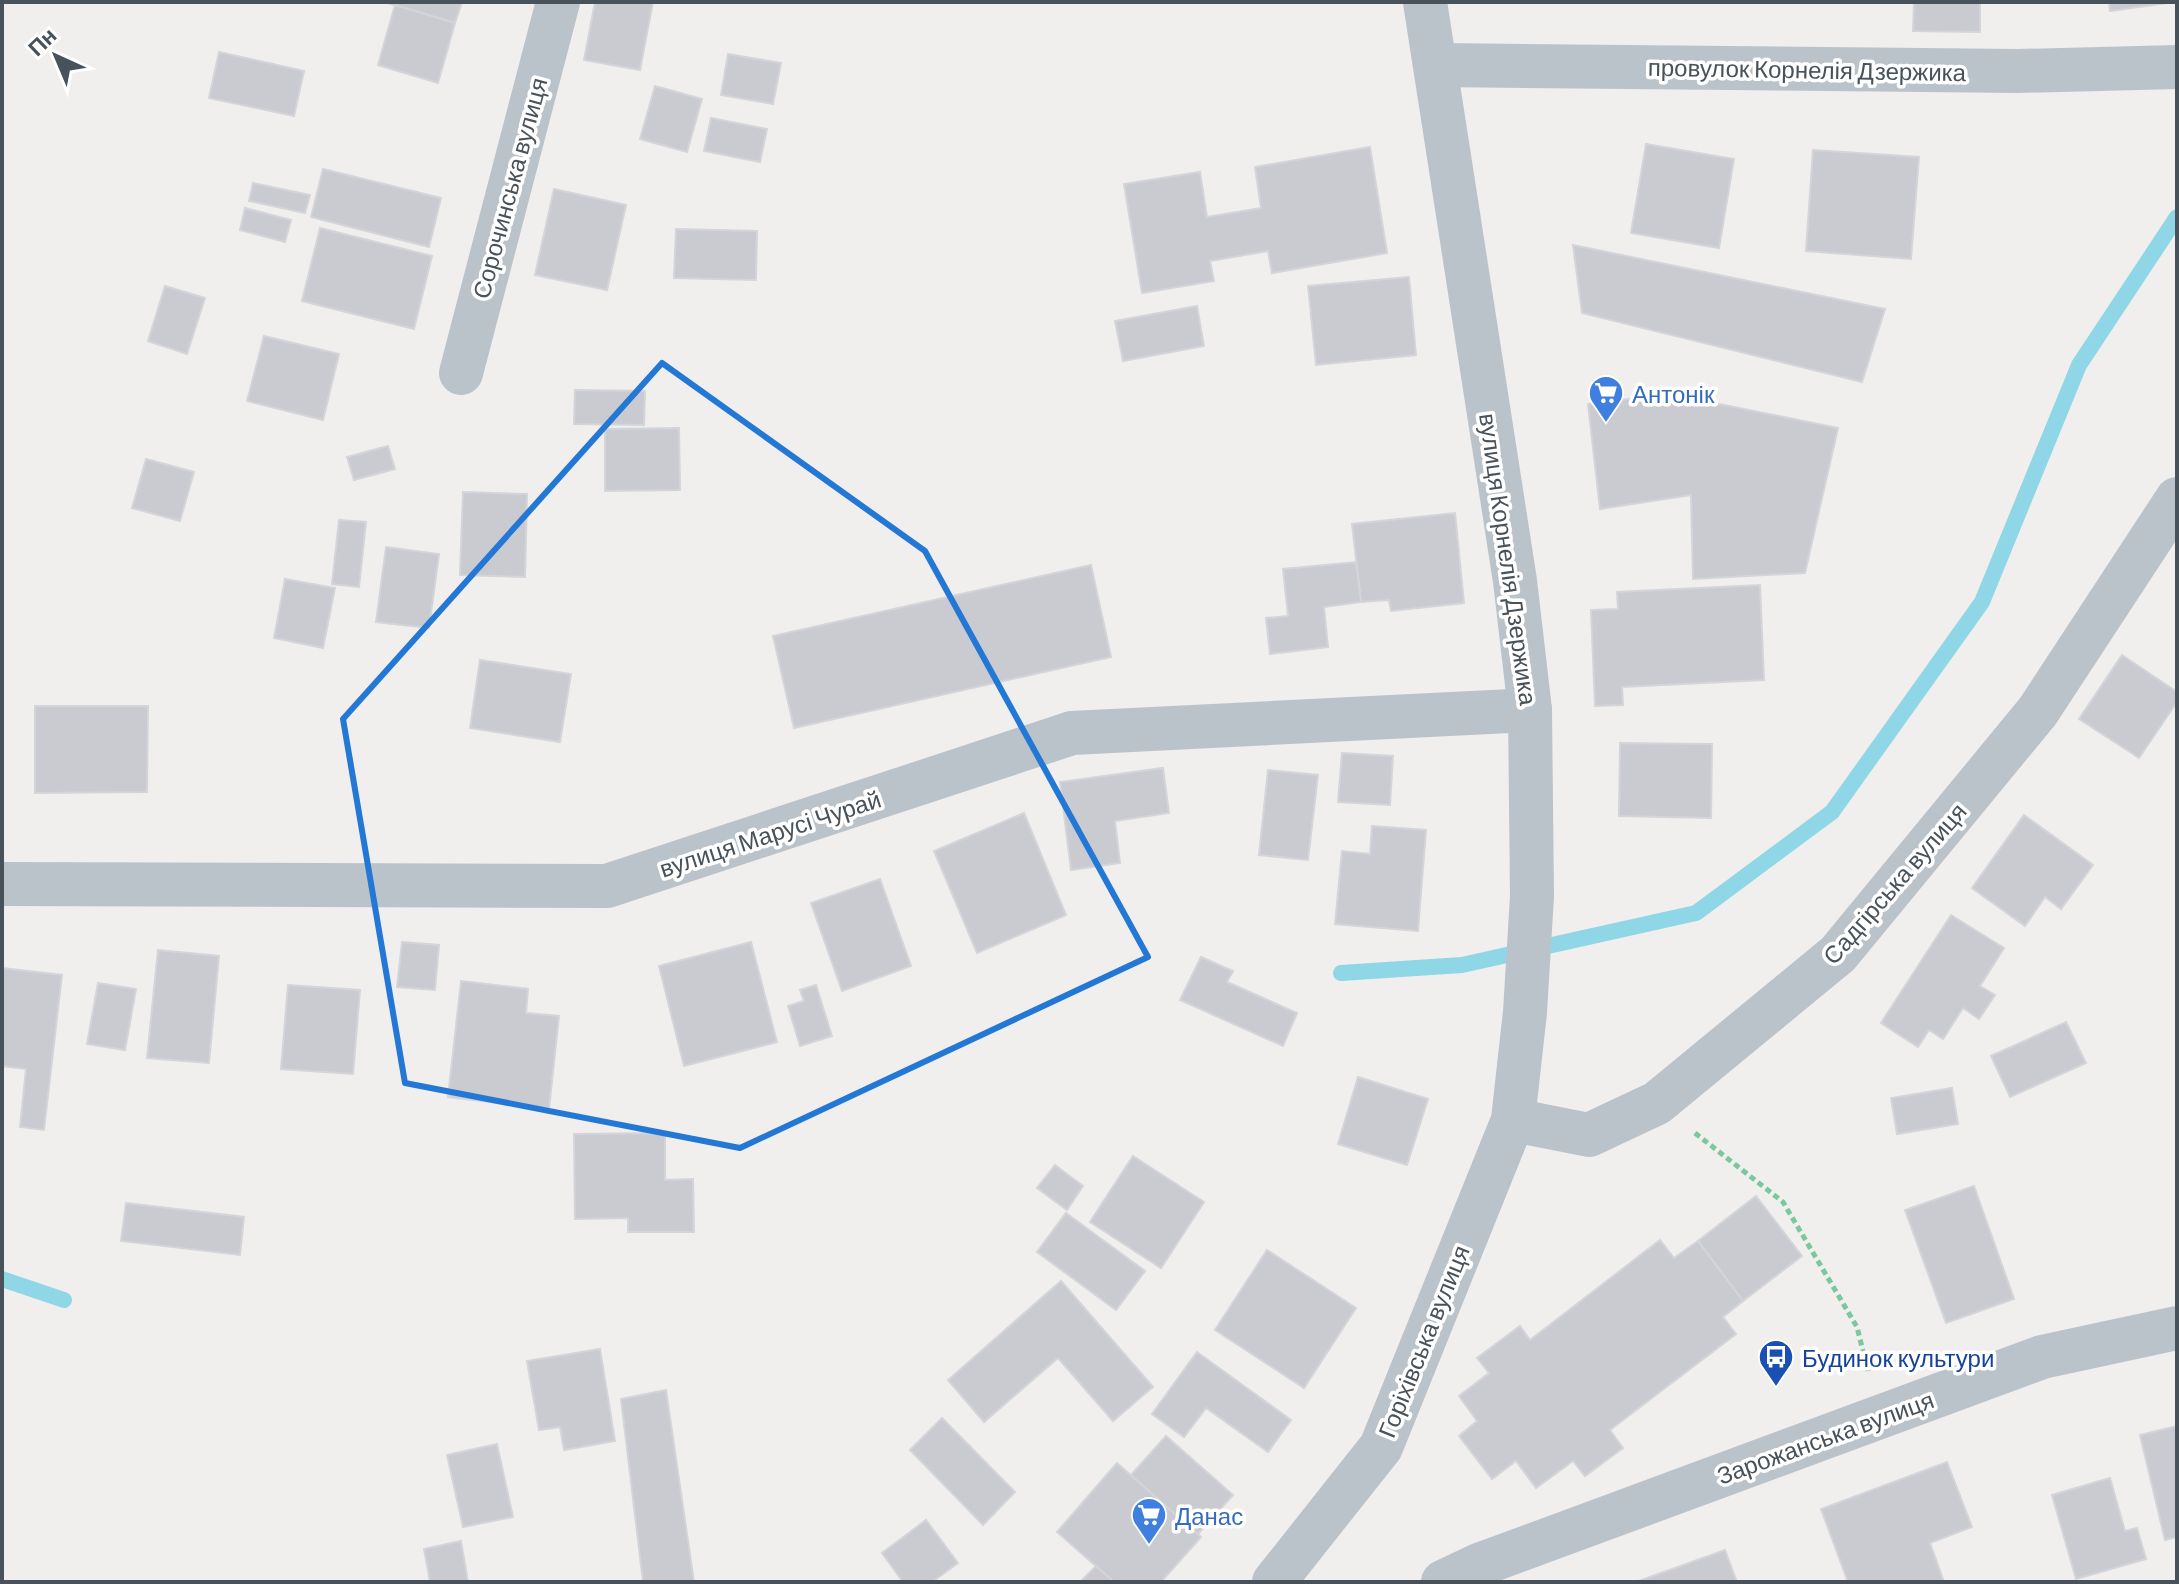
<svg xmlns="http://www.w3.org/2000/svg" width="2179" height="1584" font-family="Barlow,sans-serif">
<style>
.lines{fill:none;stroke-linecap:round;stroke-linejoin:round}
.stream{stroke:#8fd7e6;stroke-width:16}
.building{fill:#c9cbd1;stroke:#d3d5d9;stroke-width:2}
.path{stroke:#79c89e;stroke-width:5;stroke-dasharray:6 4;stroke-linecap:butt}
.minor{stroke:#bbc3ca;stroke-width:44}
.marked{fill:none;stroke:#2478d5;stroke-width:6;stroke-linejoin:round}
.labels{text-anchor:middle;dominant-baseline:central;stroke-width:7;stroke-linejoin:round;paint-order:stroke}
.street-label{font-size:24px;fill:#48525a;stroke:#fff}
.shop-label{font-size:24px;fill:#366cbe;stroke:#fff;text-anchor:start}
.transit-label{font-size:24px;fill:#164399;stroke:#fff;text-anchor:start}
</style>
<rect width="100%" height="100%" fill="#f1eeee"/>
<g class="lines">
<g class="stream">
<path d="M1341 973 1462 965 1696 913 1832 812 1982 602 2079 365 2177 217"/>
<path d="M2 1279 64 1300"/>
</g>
</g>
<g class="building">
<path d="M384 2H462L455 23Z"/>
<path d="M595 2H653L640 70 584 60Z"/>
<path d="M1914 2H1980V32L1913 31Z"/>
<path d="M2109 2H2174L2110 11Z"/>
<path d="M395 5 455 23 438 83 378 65Z"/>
<path d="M219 52 304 71 294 116 209 98Z"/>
<path d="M728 54 781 63 773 104 721 95Z"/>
<path d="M655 86 702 99 687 152 640 139Z"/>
<path d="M711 118 767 129 760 162 704 151Z"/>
<path d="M1646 144 1734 159 1719 248 1631 233Z"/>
<path d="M1370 147 1387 253 1272 273 1268 251 1210 261 1214 281 1142 293 1124 184 1200 172 1207 217 1261 208 1255 167Z"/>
<path d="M1813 150 1919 157 1911 259 1806 251Z"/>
<path d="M323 169 441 198 429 247 311 217Z"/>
<path d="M253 183 310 195 305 213 249 201Z"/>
<path d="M554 189 626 205 607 290 535 275Z"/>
<path d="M245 208 291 220 285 242 240 230Z"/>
<path d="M320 228 432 256 414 329 302 301Z"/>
<path d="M676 229 757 231 756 280 674 278Z"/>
<path d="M1573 245 1885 309 1862 382 1582 313Z"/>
<path d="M1409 277 1416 355 1316 365 1308 286Z"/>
<path d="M165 286 205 298 187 354 148 341Z"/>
<path d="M1197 306 1204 346 1123 361 1115 321Z"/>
<path d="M264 336 339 354 323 420 247 401Z"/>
<path d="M575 390 645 391 644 425 574 424Z"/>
<path d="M1670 394 1838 428 1805 573 1693 579 1691 495 1600 509 1588 404Z"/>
<path d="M679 428 680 490 605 491V429Z"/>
<path d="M388 446 395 469 354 480 347 457Z"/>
<path d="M146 459 194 472 180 521 132 508Z"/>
<path d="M463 492 527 494 525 577 460 575Z"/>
<path d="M1455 513 1464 603 1391 611 1389 600 1361 602 1352 524Z"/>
<path d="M339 520 366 522 359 587 332 584Z"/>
<path d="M386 547 439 554 429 628 376 622Z"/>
<path d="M1356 562 1361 602 1324 607 1328 647 1270 654 1266 618 1288 616 1283 569Z"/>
<path d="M1091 565 1111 657 794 728 773 636Z"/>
<path d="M285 579 335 588 323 648 274 638Z"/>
<path d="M1760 585 1764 680 1622 687 1623 705 1595 706 1591 610 1618 609 1617 592Z"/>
<path d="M2122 655 2177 692V702L2139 758 2079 719Z"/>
<path d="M480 660 571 674 560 742 470 728Z"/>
<path d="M35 706H148L147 792 35 793Z"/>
<path d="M1620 743 1712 744 1711 818 1619 816Z"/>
<path d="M1342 753 1393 756 1390 805 1338 802Z"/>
<path d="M1163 768 1169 813 1115 821 1120 863 1071 870 1060 782Z"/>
<path d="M1268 770 1318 775 1308 860 1259 855Z"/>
<path d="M1024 813 1066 915 977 953 934 851Z"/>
<path d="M2024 815 2093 865 2061 909 2045 897 2025 926 1972 888Z"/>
<path d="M1372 826 1426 830 1418 931 1335 924 1342 851 1370 854Z"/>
<path d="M880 879 911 966 842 991 811 903Z"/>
<path d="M1951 915 2004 948 1980 986 1995 995 1979 1019 1963 1008 1943 1039 1929 1030 1918 1047 1881 1023Z"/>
<path d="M402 942 439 945 435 990 397 987Z"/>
<path d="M751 942 777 1042 684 1066 659 966Z"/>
<path d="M158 950 219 956 209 1063 147 1058Z"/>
<path d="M1201 957 1233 971 1227 982 1297 1013 1283 1046 1180 1000Z"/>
<path d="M2 968 62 975 44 1130 20 1127 26 1069 2 1066Z"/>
<path d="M461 981 528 989 526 1013 559 1016 549 1109 448 1097Z"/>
<path d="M98 983 136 989 125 1050 87 1044Z"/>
<path d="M288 985 360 990 353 1074 281 1069Z"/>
<path d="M816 985 832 1036 800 1046 788 1006 804 1001 800 990Z"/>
<path d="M2066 1022 2086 1063 2010 1097 1991 1056Z"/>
<path d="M1358 1077 1428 1099 1407 1165 1338 1144Z"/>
<path d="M1952 1088 1958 1124 1897 1134 1891 1098Z"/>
<path d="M665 1133V1180L693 1179 694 1232H628V1218L575 1219 574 1134Z"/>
<path d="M1133 1156 1204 1202 1161 1268 1090 1222Z"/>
<path d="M1055 1165 1083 1186 1067 1210 1037 1188Z"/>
<path d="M1974 1186 2014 1299 1946 1323 1905 1210Z"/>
<path d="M1756 1196 1802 1256 1743 1301 1698 1241Z"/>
<path d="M126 1203 244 1217 240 1255 121 1241Z"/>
<path d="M1066 1213 1145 1271 1116 1310 1037 1252Z"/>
<path d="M1660 1240 1674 1258 1698 1241 1743 1301 1723 1317 1736 1334 1610 1430 1623 1448 1585 1476 1573 1461 1536 1488 1516 1461 1492 1479 1459 1436 1477 1421 1459 1396 1489 1373 1477 1358 1520 1326 1530 1340Z"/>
<path d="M1267 1250 1356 1308 1304 1388 1215 1330Z"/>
<path d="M1061 1281 1153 1387 1113 1421 1058 1358 984 1422 948 1380Z"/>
<path d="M600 1349 615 1441 564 1450 560 1427 539 1430 527 1361Z"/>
<path d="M1197 1352 1291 1420 1268 1452 1206 1408 1184 1437 1152 1414Z"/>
<path d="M666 1390 694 1582H643L621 1399Z"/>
<path d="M942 1418 1015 1492 983 1525 910 1450Z"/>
<path d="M2177 1426V1537L2165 1540 2140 1435Z"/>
<path d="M1166 1436 1233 1495 1197 1535 1131 1475Z"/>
<path d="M497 1444 513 1517 463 1527 447 1455Z"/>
<path d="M1947 1462 1972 1527 1930 1543 1944 1582H1848L1821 1509Z"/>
<path d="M1117 1463 1201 1537 1161 1582H1114L1057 1532Z"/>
<path d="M2110 1478 2125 1531 2137 1528 2146 1559 2076 1579 2052 1495Z"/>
<path d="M926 1520 958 1563 932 1582H903L882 1553Z"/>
<path d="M461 1541 468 1582H430L424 1549Z"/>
<path d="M1725 1550 1737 1582H1636Z"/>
<path d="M1096 1566 1114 1582H1080Z"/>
</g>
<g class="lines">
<path class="path" d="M1695 1133 1783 1202 1857 1327 1868 1371"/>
<g class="minor">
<path d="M1437 65 2018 71 2177 67"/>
<path d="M461 373 558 2"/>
<path d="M2 884 607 886 1072 733 1530 710"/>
<path d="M1513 1120 1589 1135 1657 1103 1838 954 2038 711 2177 499"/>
<path d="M1274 1582 1381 1447 1513 1120 1525 1012 1532 896 1530 710 1515 581 1425 2"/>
<path d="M1443 1582 1479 1565 2042 1357 2177 1328"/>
</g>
</g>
<path class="marked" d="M662 363 925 551 1148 957 740 1148 405 1083 343 719Z"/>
<defs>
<symbol id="supermarket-pin" viewBox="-11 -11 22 30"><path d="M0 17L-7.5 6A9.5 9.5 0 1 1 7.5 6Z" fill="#3f7fe0" stroke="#fff"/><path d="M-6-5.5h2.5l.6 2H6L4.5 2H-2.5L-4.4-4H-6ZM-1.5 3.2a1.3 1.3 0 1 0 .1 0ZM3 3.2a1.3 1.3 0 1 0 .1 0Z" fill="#fff"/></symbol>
<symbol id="bus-pin" viewBox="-11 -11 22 30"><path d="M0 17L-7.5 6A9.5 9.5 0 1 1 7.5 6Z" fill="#1a4fb4" stroke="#fff"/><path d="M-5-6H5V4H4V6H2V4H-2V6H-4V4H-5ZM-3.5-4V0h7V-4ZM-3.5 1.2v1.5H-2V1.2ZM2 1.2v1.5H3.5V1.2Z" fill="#fff"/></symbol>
</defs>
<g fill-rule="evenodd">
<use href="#supermarket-pin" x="1586" y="373" width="40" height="54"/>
<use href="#bus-pin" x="1756" y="1337" width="40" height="54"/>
<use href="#supermarket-pin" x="1129" y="1495" width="40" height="54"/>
</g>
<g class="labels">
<g class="street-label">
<text transform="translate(1807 69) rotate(1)">провулок Корнелія Дзержика</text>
<text transform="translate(509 188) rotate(-75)">Сорочинська вулиця</text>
<text transform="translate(1509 559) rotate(82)">вулиця Корнелія Дзержика</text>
<text transform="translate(770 833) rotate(-18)">вулиця Марусі Чурай</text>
<text transform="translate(1894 883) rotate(-49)">Садгірська вулиця</text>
<text transform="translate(1423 1341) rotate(-68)">Горіхівська вулиця</text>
<text transform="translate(1825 1437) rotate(-20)">Зарожанська вулиця</text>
</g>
<g class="shop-label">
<text x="1632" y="393">Антонік</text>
<text x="1175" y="1515">Данас</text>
</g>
<g class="transit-label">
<text x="1802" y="1357">Будинок культури</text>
</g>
</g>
<rect width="2179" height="1584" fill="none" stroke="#48525a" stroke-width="8"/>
<g transform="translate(56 56) rotate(316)" stroke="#ffffff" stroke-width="6" paint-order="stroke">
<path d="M0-6L14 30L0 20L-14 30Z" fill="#48525a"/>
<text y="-12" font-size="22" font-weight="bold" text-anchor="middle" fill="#48525a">Пн</text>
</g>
</svg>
